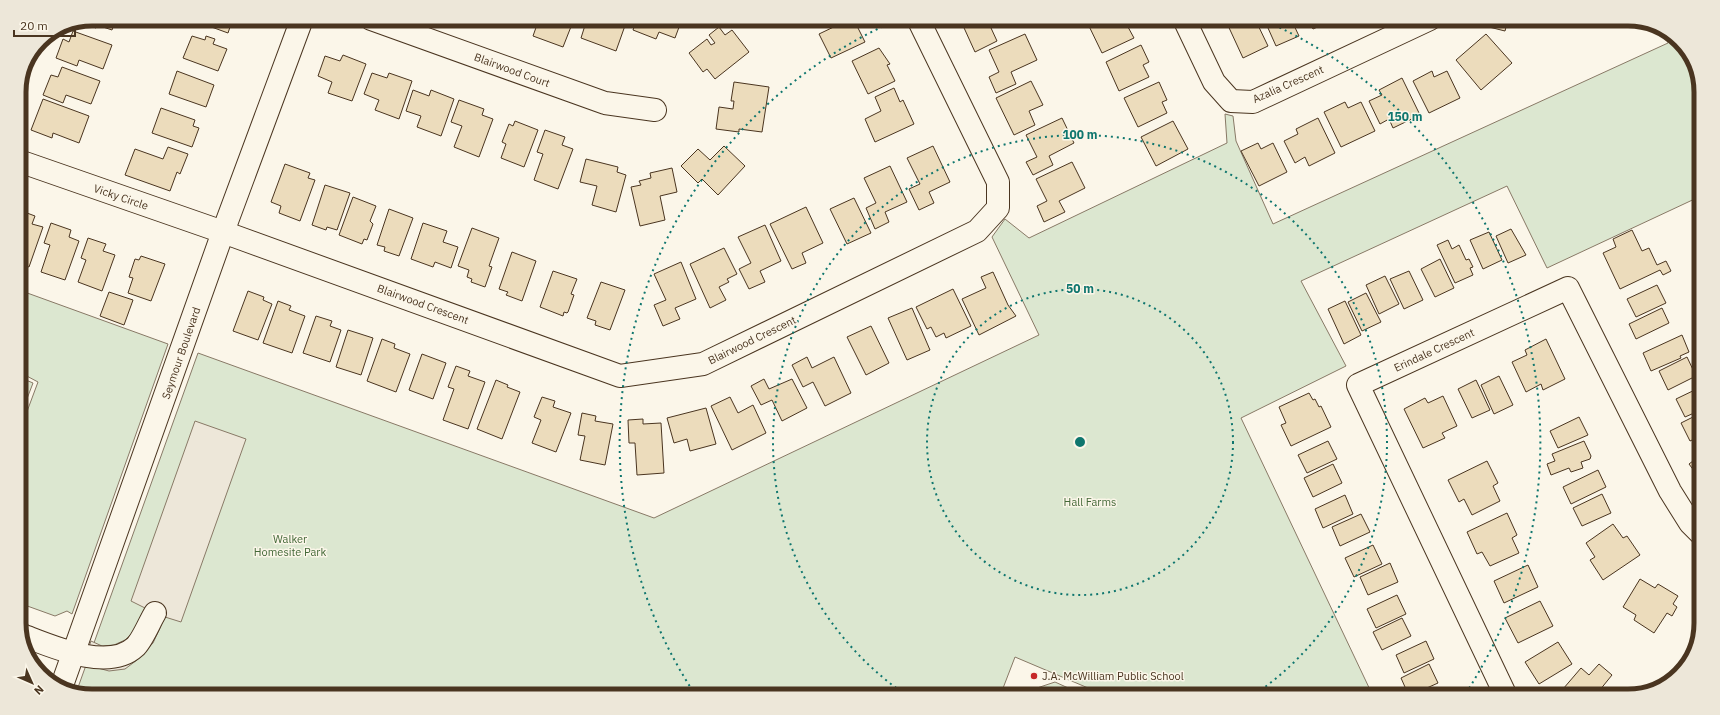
<svg xmlns="http://www.w3.org/2000/svg" width="1720" height="715" font-family="'IBM Plex Sans',sans-serif">
<style>
.green{fill:#dce7d0;stroke:#887966}
.parking{fill:#ede7d9;stroke:#887966}
.building{fill:#ecdcbc;stroke:#4a3520}
.lines{fill:none;stroke-linecap:round;stroke-linejoin:round}
.minor-casing{stroke:#4a3520;stroke-width:24}
.minor{stroke:#fbf6e9;stroke-width:22}
.ring{fill:none;stroke:#0f766e;stroke-width:2;stroke-dasharray:2 4}
.poi-dot{fill:#c62828;stroke:#fbf6e9;stroke-width:1.5}
.labels{text-anchor:middle;dominant-baseline:central;stroke-width:3;stroke-linejoin:round;paint-order:stroke}
.street-label{font-size:11px;fill:#4a3520;stroke:#fbf6e9}
.park-label{font-size:11px;fill:#436837;stroke:#fbf6e9}
.poi-label{font-size:11px;fill:#4a3520;stroke:#fbf6e9;text-anchor:start}
.rim{fill:none;stroke:#4a3520;stroke-width:5}
.centre{fill:#0f766e;stroke:#fbf6e9;stroke-width:2}
.ring-label{font-size:12px;text-anchor:middle;font-weight:bold;fill:#0f766e;stroke:#fbf6e9;stroke-width:3;stroke-linejoin:round;paint-order:stroke}
</style>
<rect width="100%" height="100%" fill="#fbf6e9"/>
<g class="green">
<path d="M1668 34 1686 48 1701 88V196L1547 268 1507 186 1301 281 1346 366 1241 418 1373 696H1107L1015 657 1000 696H92L76 693 198 353 654 518 1039 335 992 237 1005 219 1029 238 1227 143 1225 114 1233 116 1236 141 1273 224 1668 43Z"/>
<path d="M19 290 168 344 72 614 67 611 55 616 19 603V433L38 382 23 374 21 371 27 353 19 350Z"/>
<path d="M19 375 21 378 33 383 20 417Z"/>
<path d="M1055 682 1086 696H1023L1025 692Z"/>
</g>
<path class="parking" d="M195 421 246 439 181 622 165 617 153 643 137 660 125 669 109 671 83 664 91 641 102 646 114 645 125 640 133 632 145 608 131 601Z"/>
<g class="building">
<path d="M92 19H116L112 30 97 25 96 28 78 22Z"/>
<path d="M196 19H237L235 25 231 24 228 33 195 21Z"/>
<path d="M489 19H531L529 26 513 21 511 27Z"/>
<path d="M539 19H574L563 47 533 36Z"/>
<path d="M587 19 627 20 616 51 581 38Z"/>
<path d="M637 19H682L675 38 659 32 656 39 633 30Z"/>
<path d="M840 19H862L864 23 857 26 865 42 831 58 819 34 842 23Z"/>
<path d="M960 19H1003L1004 22 991 28 997 41 975 52Z"/>
<path d="M1093 19H1128L1130 26 1128 27 1134 38 1102 53 1087 22Z"/>
<path d="M1225 19H1255L1268 46 1243 58Z"/>
<path d="M1264 19H1291L1299 36 1276 46Z"/>
<path d="M1307 19H1335L1313 29Z"/>
<path d="M1482 19H1508L1505 31 1481 25Z"/>
<path d="M719 27 725 35 732 30 749 52 715 79 707 69 703 72 689 53 707 39 711 45 715 43 709 35Z"/>
<path d="M73 31 112 45 103 69 79 60 77 66 56 58 63 39 69 42Z"/>
<path d="M1025 34 1037 60 1011 72 1016 84 996 93 989 77 999 72 989 50Z"/>
<path d="M1486 34 1512 63 1481 90 1456 60Z"/>
<path d="M192 36 205 40 206 36 215 39 213 44 227 49 218 71 183 58Z"/>
<path d="M1141 45 1149 62 1143 65 1149 77 1119 91 1106 62Z"/>
<path d="M879 48 890 64 887 65 895 81 868 94 852 61Z"/>
<path d="M343 55 366 64 352 101 328 93 332 82 318 76 325 56 340 61Z"/>
<path d="M62 67 100 81 91 104 66 95 63 103 43 95 51 75 58 77Z"/>
<path d="M177 71 214 85 206 107 169 94Z"/>
<path d="M1432 71 1434 77 1447 71 1460 98 1429 113 1413 81Z"/>
<path d="M372 73 387 78 389 73 412 81 399 119 375 110 379 100 364 94Z"/>
<path d="M1402 78 1420 115 1393 128 1389 119 1380 124 1369 101 1382 95 1379 90Z"/>
<path d="M1031 81 1043 105 1029 111 1035 125 1014 135 996 98Z"/>
<path d="M734 82 769 87 762 132 739 129V132L716 129 719 107 733 109 734 101H731Z"/>
<path d="M1159 82 1167 100 1162 102 1167 113 1138 127 1124 98Z"/>
<path d="M894 88 900 102 903 100 914 124 875 142 865 119 881 111 875 97Z"/>
<path d="M413 90 429 96 431 90 454 99 441 136 417 127 421 116 406 111Z"/>
<path d="M43 99 89 116 79 143 53 133 52 138 31 130Z"/>
<path d="M459 100 484 109 482 115 493 119 479 157 454 147 462 126 451 122Z"/>
<path d="M1345 102 1348 108 1361 102 1375 131 1341 147 1324 112Z"/>
<path d="M161 108 195 120 193 126 199 128 192 147 152 133Z"/>
<path d="M1062 118 1074 143 1049 156 1053 165 1033 175 1026 162 1037 157 1026 135Z"/>
<path d="M1318 118 1335 153 1309 166 1305 157 1295 163 1284 141 1298 134 1296 129Z"/>
<path d="M515 121 538 130 524 167 501 158 506 144 502 142 509 124 513 126Z"/>
<path d="M1173 121 1188 149 1156 166 1141 137Z"/>
<path d="M545 130 565 137 562 145 573 149 558 189 534 180 543 154 537 152Z"/>
<path d="M1258 143 1261 149 1273 143 1287 172 1259 186 1241 151Z"/>
<path d="M724 146 745 166 718 195 702 179 698 183 681 166 698 149 710 160Z"/>
<path d="M933 146 950 182 929 192 934 203 919 210 909 189 920 184 907 158Z"/>
<path d="M168 147 188 154 180 174 177 172 170 191 125 175 135 149 163 159Z"/>
<path d="M586 159 618 167 617 172 626 175 616 212 592 205 597 186 580 182Z"/>
<path d="M1072 162 1085 188 1059 201 1065 212 1044 222 1037 206 1047 201 1036 179Z"/>
<path d="M285 164 310 173 308 178 315 180 300 221 279 213 281 206 271 202Z"/>
<path d="M890 166 907 202 885 212 889 222 875 229 866 208 876 203 864 178Z"/>
<path d="M672 168 677 192 660 196 665 220 640 226 631 187 641 185 639 181 651 178 650 173Z"/>
<path d="M325 185 350 193 337 230 327 227 326 230 312 225Z"/>
<path d="M353 197 376 206 370 221 373 224 367 240 364 239 362 244 339 235Z"/>
<path d="M854 198 871 233 847 244 830 209Z"/>
<path d="M1701 203V213L1697 205Z"/>
<path d="M806 207 823 243 802 253 806 263 792 269 770 224Z"/>
<path d="M389 209 413 218 399 256 384 251 385 247 377 245Z"/>
<path d="M19 210 35 216 32 224 43 227 29 267 19 264Z"/>
<path d="M51 223 71 230 69 237 79 241 65 280 41 272 50 245 44 243Z"/>
<path d="M423 223 447 231 443 242 458 247 451 268 435 262 433 267 411 259Z"/>
<path d="M765 225 781 261 760 271 765 282 749 289 739 269 751 263 738 237Z"/>
<path d="M472 228 499 238 489 266 492 267 485 287 471 282 472 279 467 277 469 270 458 266Z"/>
<path d="M1511 229 1526 255 1508 263 1496 236Z"/>
<path d="M1632 230 1642 251 1649 248 1657 265 1666 261 1671 271 1663 275 1660 270 1620 289 1603 253 1616 247 1613 239Z"/>
<path d="M1489 232 1502 260 1483 269 1470 240Z"/>
<path d="M88 238 106 244 103 251 115 255 102 291 78 282 86 260 81 258Z"/>
<path d="M1448 240 1452 249 1459 245 1466 260 1469 259 1473 267 1470 268 1473 275 1455 283 1437 245Z"/>
<path d="M724 248 737 274 727 279 729 282 719 287 726 300 710 308 690 264Z"/>
<path d="M512 252 536 261 522 301 506 295 508 292 499 289Z"/>
<path d="M141 256 165 264 151 301 128 293 133 278 129 277 135 259 139 260Z"/>
<path d="M1440 259 1454 288 1435 297 1421 269Z"/>
<path d="M681 262 696 299 675 308 680 319 663 326 654 305 666 300 654 274Z"/>
<path d="M553 271 577 279 571 294 574 295 568 312 567 313 564 312 563 316 540 307Z"/>
<path d="M1409 271 1423 300 1404 309 1390 279Z"/>
<path d="M993 272 1008 305 1016 316 979 335 962 299 986 288 981 277Z"/>
<path d="M1385 276 1399 304 1379 314 1366 285Z"/>
<path d="M601 282 625 290 610 330 595 325 596 321 587 318Z"/>
<path d="M1657 285 1666 303 1636 317 1627 299Z"/>
<path d="M953 289 971 326 946 338 944 333 936 337 931 327 927 329 916 307Z"/>
<path d="M248 291 264 297 263 300 272 304 258 340 233 331Z"/>
<path d="M109 292 133 300 124 325 100 316Z"/>
<path d="M1366 293 1381 322 1362 331 1348 302Z"/>
<path d="M278 301 291 306 289 310 305 316 292 353 263 343Z"/>
<path d="M1345 301 1361 335 1344 344 1328 309Z"/>
<path d="M912 308 930 350 907 360 888 318Z"/>
<path d="M1662 308 1669 323 1636 339 1629 324Z"/>
<path d="M316 316 332 321 330 326 341 330 330 362 303 353Z"/>
<path d="M871 326 889 363 866 375 847 337Z"/>
<path d="M348 330 373 338 361 375 336 367Z"/>
<path d="M1682 335 1689 352 1680 356 1681 358 1651 371 1643 353Z"/>
<path d="M382 339 395 344 394 348 410 354 396 392 367 381Z"/>
<path d="M1546 339 1565 379 1543 390 1541 384 1526 392 1512 362 1527 355 1525 350Z"/>
<path d="M422 354 446 363 433 399 409 390Z"/>
<path d="M807 357 812 368 834 357 851 393 825 406 813 382 803 387 792 365Z"/>
<path d="M1687 357 1696 376 1668 390 1659 371Z"/>
<path d="M456 366 470 371 468 376 485 382 468 429 443 420 454 389 448 387Z"/>
<path d="M1499 376 1513 405 1494 414 1481 385Z"/>
<path d="M764 379 769 389 792 379 807 408 782 421 772 400 761 405 751 386Z"/>
<path d="M496 380 508 385 507 387 520 392 502 439 477 429Z"/>
<path d="M1476 380 1490 410 1472 418 1458 389Z"/>
<path d="M1701 387V410L1685 417 1676 399Z"/>
<path d="M1309 393 1313 400 1315 399 1319 407 1321 406 1331 427 1291 446 1281 425 1286 423 1279 407Z"/>
<path d="M1443 396 1457 426 1442 433 1445 438 1423 448 1404 409 1425 398 1428 403Z"/>
<path d="M542 397 555 401 553 407 571 413 556 452 532 443 541 420 534 417Z"/>
<path d="M730 397 738 413 753 405 766 433 732 450 711 406Z"/>
<path d="M706 408 716 444 690 451 687 439 674 443 667 418Z"/>
<path d="M582 413 596 416 595 421 613 424 605 465 580 460 585 436 578 435Z"/>
<path d="M1701 413V436L1690 441 1681 423Z"/>
<path d="M1579 417 1588 435 1558 448 1550 431Z"/>
<path d="M643 419V424L661 423 664 473 637 475 635 443H629L628 420Z"/>
<path d="M1328 441 1337 459 1307 473 1298 455Z"/>
<path d="M1584 441 1591 456 1590 459 1581 462 1583 468 1571 472 1569 468 1551 475 1547 464 1555 461 1552 454Z"/>
<path d="M1701 455V480L1689 464Z"/>
<path d="M1487 461 1498 483 1493 486 1500 501 1472 515 1464 499 1459 502 1448 480Z"/>
<path d="M1333 464 1342 483 1313 497 1304 478Z"/>
<path d="M1598 470 1606 487 1571 504 1563 487Z"/>
<path d="M1602 494 1611 513 1582 526 1573 508Z"/>
<path d="M1345 495 1353 514 1323 528 1315 509Z"/>
<path d="M1507 513 1517 535 1512 538 1519 553 1490 566 1482 552 1477 554 1467 532Z"/>
<path d="M1361 514 1370 532 1340 546 1332 527Z"/>
<path d="M1613 524 1623 538 1627 536 1640 555 1603 580 1590 560 1595 557 1586 543Z"/>
<path d="M1373 545 1382 564 1354 577 1345 558Z"/>
<path d="M1390 563 1398 582 1368 595 1360 577Z"/>
<path d="M1528 565 1538 587 1504 603 1494 581Z"/>
<path d="M1640 579 1655 588 1658 584 1678 596 1673 604 1677 607 1672 616 1667 613 1654 633 1634 620 1636 615 1623 607Z"/>
<path d="M1397 595 1406 614 1376 628 1367 609Z"/>
<path d="M1540 601 1553 626 1518 643 1505 618Z"/>
<path d="M1402 618 1411 636 1382 650 1373 632Z"/>
<path d="M1426 641 1434 659 1404 673 1396 655Z"/>
<path d="M1558 642 1572 664 1539 684 1525 662Z"/>
<path d="M1429 664 1438 683 1409 696 1401 678Z"/>
<path d="M1599 664 1612 675 1595 696H1557L1581 668 1589 675Z"/>
<path d="M1615 690 1628 696H1612Z"/>
</g>
<g class="lines">
<defs>
<g id="minor">
<path d="M371 19 605 103 655 110"/>
<path d="M1184 19 1214 82 1231 101 1253 102 1430 19"/>
<path d="M19 161 223 232 620 376 703 364 977 231 998 208V182L918 19"/>
<path d="M22 635C51 646 108 672 135 647 142 641 150 621 155 613"/>
<path d="M61 688 223 232 302 19"/>
<path d="M1506 696 1358 385 1568 288 1670 491 1690 523 1701 534"/>
</g>
</defs>
<use href="#minor" class="minor-casing"/>
<use href="#minor" class="minor"/>
</g>
<g class="ring">
<circle cx="1080" cy="442" r="153"/>
<path d="M906 695A307 307 0 1 1 1254 695"/>
<path d="M696 696A460 460 0 0 1 897 20M1263 20A460 460 0 0 1 1464 696"/>
</g>
<circle class="poi-dot" cx="1034" cy="676" r="4"/>
<g class="labels">
<g class="street-label">
<text transform="translate(512 70) rotate(20)">Blairwood Court</text>
<text transform="translate(1288 84) rotate(-24)">Azalia Crescent</text>
<text transform="translate(121 197) rotate(19)">Vicky Circle</text>
<text transform="translate(423 304) rotate(20)">Blairwood Crescent</text>
<text transform="translate(752 340) rotate(-26)">Blairwood Crescent</text>
<text transform="translate(1434 350) rotate(-25)">Erindale Crescent</text>
<text transform="translate(181 353) rotate(-71)">Seymour Boulevard</text>
</g>
<g class="park-label">
<text x="1090" y="502">Hall Farms</text>
<text x="290" y="539">Walker<tspan x="290" dy="13">Homesite Park</tspan></text>
</g>
<g class="poi-label">
<text x="1042" y="676">J.A. McWilliam Public School</text>
</g>
</g>
<path d="M0 0H1720V715H0ZM92 26H1628A66 66 0 0 1 1694 92V623A66 66 0 0 1 1628 689H92A66 66 0 0 1 26 623V92A66 66 0 0 1 92 26Z" fill="#ede7d9" fill-rule="evenodd"/>
<path class="rim" d="M92 26H1628A66 66 0 0 1 1694 92V623A66 66 0 0 1 1628 689H92A66 66 0 0 1 26 623V92A66 66 0 0 1 92 26Z"/>
<circle cx="1080" cy="442" r="6" class="centre"/>
<g class="ring-label">
<text x="1405" y="121">150 m</text>
<text x="1080" y="139">100 m</text>
<text x="1080" y="293">50 m</text>
</g>
<g transform="translate(32 683) rotate(135)" stroke="#fbf6e9" stroke-width="3" paint-order="stroke">
<path d="M0-3L7 15L0 10L-7 15Z" fill="#4a3520"/>
<text y="-6" font-size="11" font-weight="bold" text-anchor="middle" fill="#4a3520">N</text>
</g>
<path d="M14 30v6h61v-6" fill="none" stroke="#4a3520" stroke-width="2"/>
<text x="20" y="30" font-size="12" fill="#4a3520" stroke="#fbf6e9" stroke-width="3" paint-order="stroke">20 m</text>
</svg>
